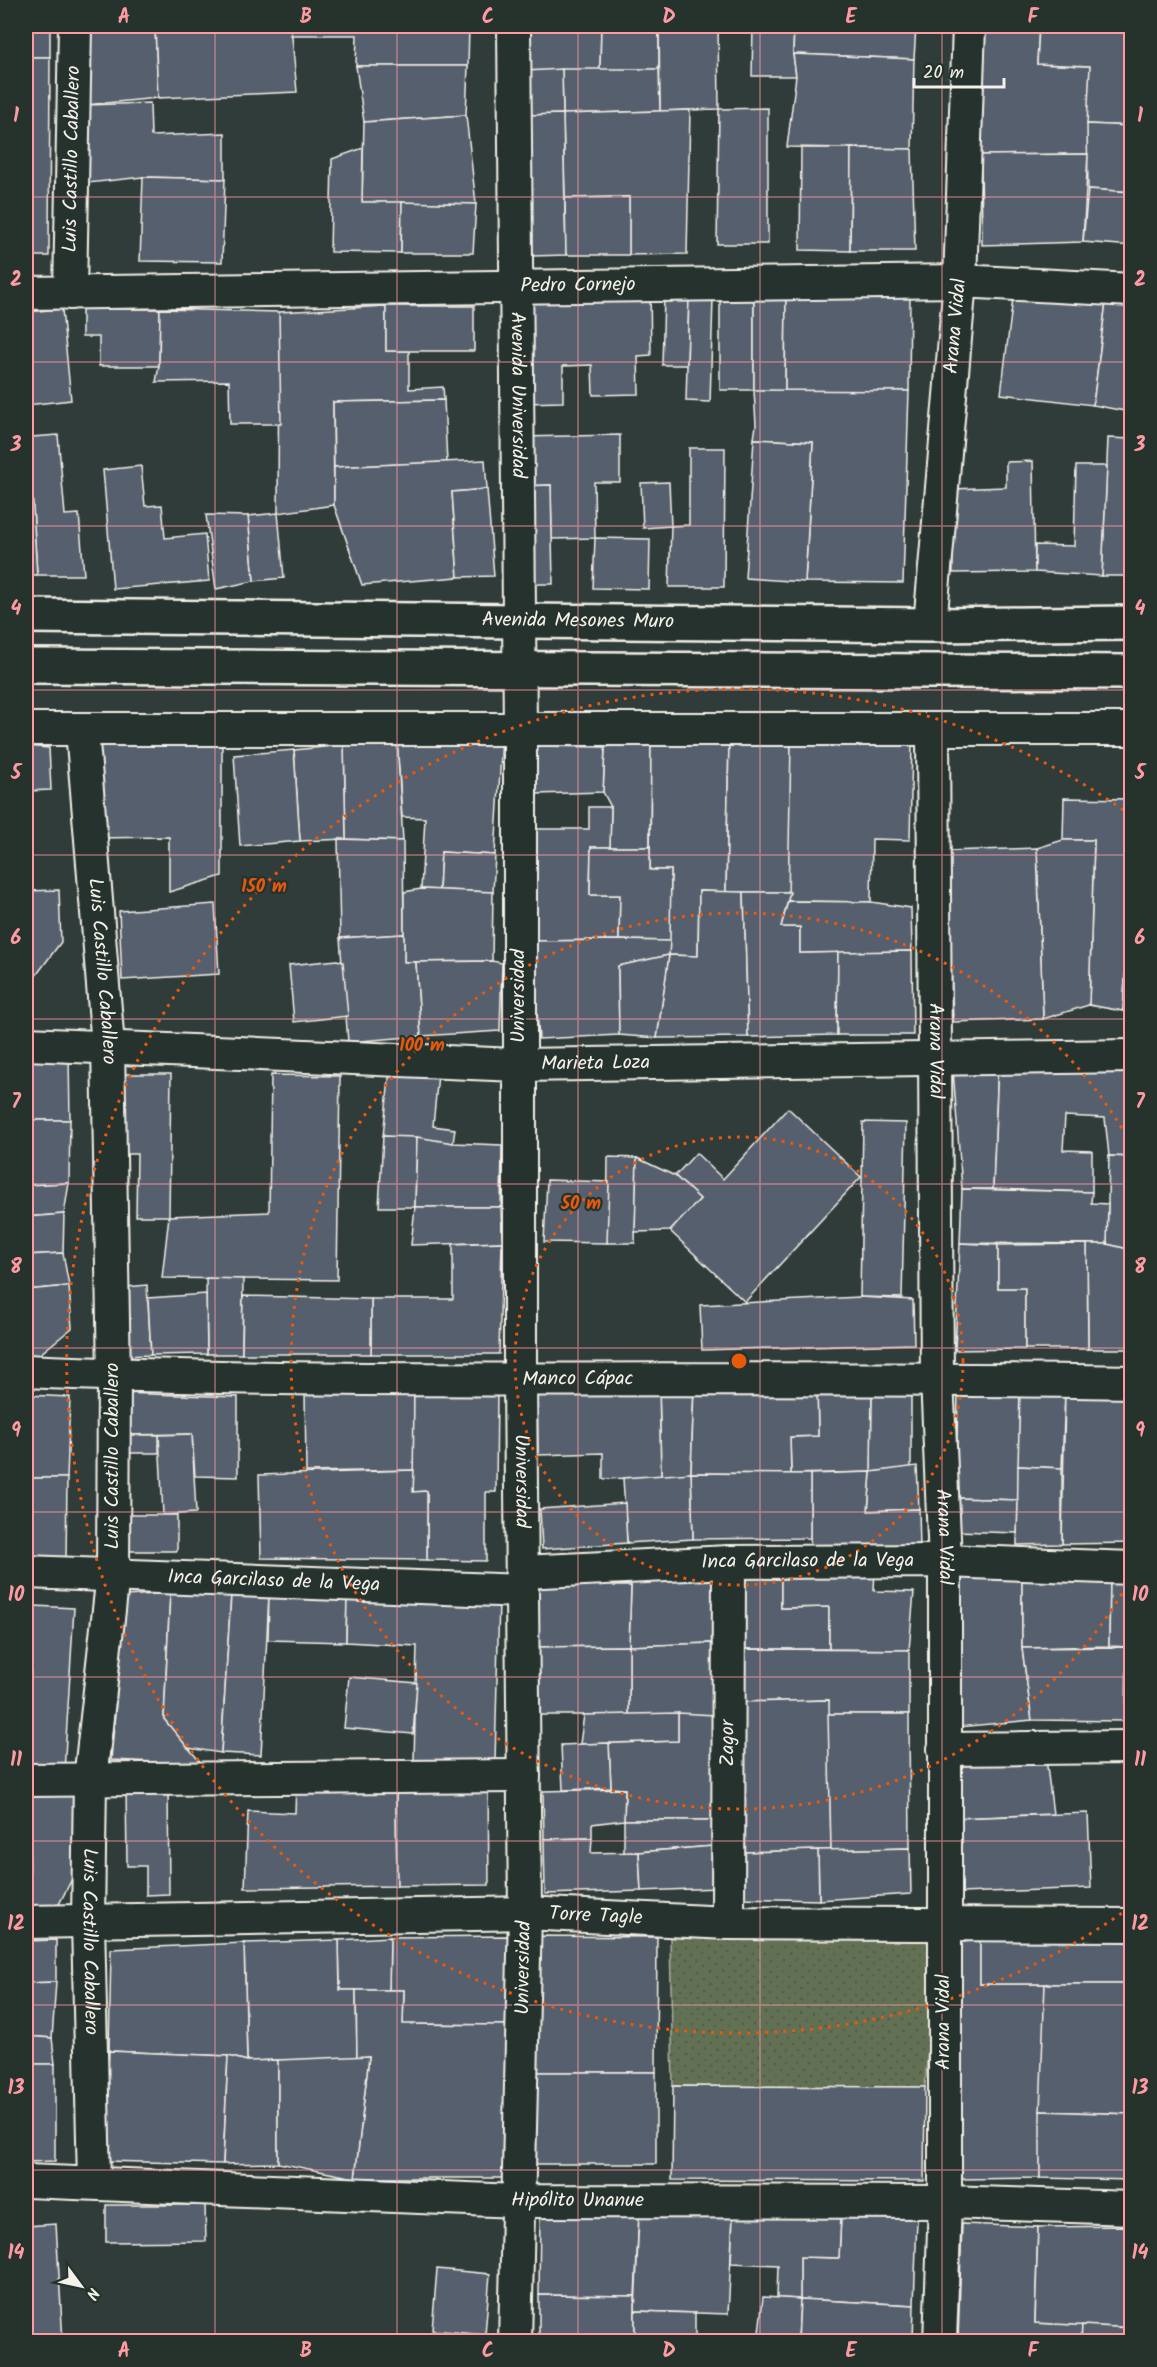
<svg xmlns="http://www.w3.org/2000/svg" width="1157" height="2367" font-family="Kalam,sans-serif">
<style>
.park{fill:url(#park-dots);stroke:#abb19e;stroke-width:1.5}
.building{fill:#575f6d;stroke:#f4f1e8;stroke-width:1.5}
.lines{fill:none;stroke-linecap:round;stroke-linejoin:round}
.minor-casing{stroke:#f4f1e8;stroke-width:36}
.trunk-casing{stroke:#f4f1e8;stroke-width:38}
.minor{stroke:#26332d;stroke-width:32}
.trunk{stroke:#26332d;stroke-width:33}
.grid{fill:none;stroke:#ff9aa2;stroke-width:1.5;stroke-opacity:0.55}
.ring{fill:none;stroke:#e8590c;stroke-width:3;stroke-dasharray:3 6}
.labels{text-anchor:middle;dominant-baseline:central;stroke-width:4.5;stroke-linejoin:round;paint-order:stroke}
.street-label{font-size:20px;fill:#f4f1e8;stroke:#26332d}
.centre{fill:#e8590c;stroke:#26332d;stroke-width:3}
.ring-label{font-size:18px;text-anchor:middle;font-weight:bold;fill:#e8590c;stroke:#26332d;stroke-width:4.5;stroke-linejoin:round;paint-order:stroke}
.neatline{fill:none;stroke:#ff9aa2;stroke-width:2}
.grid-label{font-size:20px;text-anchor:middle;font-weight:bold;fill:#ff9aa2}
</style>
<defs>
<pattern id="park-dots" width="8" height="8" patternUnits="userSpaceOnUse" patternTransform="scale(1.5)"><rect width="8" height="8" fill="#627153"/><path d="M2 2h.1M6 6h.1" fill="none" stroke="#545a4c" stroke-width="1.8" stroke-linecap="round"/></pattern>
</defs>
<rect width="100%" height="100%" fill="#303c3a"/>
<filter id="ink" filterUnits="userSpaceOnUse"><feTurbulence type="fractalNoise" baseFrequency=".0167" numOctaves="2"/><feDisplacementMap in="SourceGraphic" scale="12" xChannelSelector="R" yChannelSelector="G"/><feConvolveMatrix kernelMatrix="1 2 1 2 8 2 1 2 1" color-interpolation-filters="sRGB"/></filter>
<g filter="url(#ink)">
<path class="park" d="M670 1937H936L925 2087 673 2086Z"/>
<g class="building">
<rect x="26" y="26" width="24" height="31"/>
<path d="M84 26H155L158 98 85 105Z"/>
<path d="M155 26H291L297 92 158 98Z"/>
<path d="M291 26H469L468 66H356L357 35H291Z"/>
<path d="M525 26H601L600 70 525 71Z"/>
<path d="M601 26H659V69L600 70Z"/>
<path d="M659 26H718L719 109 660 111Z"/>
<path d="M753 26H794L793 54 796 76H752Z"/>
<path d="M794 26H916L914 59 793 54Z"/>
<path d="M984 26H1039L1037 64 1090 66 1088 154 981 155Z"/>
<path d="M1039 26H1132V126L1087 124 1090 66 1037 64Z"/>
<path d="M793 54 914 59 912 149 787 147 796 76Z"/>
<path d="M26 57H50L49 256H26Z"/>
<path d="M356 66H468L466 115 364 122Z"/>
<path d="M562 69H659L660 111 563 114Z"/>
<path d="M562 69 563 114 527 115 525 71Z"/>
<path d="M150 103 151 136 225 133V179L143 177 88 183 85 105Z"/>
<path d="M768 108V244H717L719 109Z"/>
<path d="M690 110 687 254 629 255V197L565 198 563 114Z"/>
<path d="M563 114 566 255 532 256 527 115Z"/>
<path d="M466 115 476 204 362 202 364 122Z"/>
<path d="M1087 124 1132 126V192L1088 189Z"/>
<path d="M363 148 362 202H402L401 253 330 252 332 159Z"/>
<path d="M801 148H851L850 251 800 250Z"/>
<path d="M851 148 912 149 915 251H850Z"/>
<path d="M1088 154 1083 242 982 245 981 155Z"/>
<path d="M143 177 225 179 222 262 140 261Z"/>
<path d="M1088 189 1132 192V246L1083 242Z"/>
<path d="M629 197V255H566L565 198Z"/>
<path d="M402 202 476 204 473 253H401Z"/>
<path d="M650 290 651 355 638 356 639 394 593 395 592 365 563 366V402L525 403 523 292Z"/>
<path d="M1014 290 1106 302 1093 405 1001 394Z"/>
<path d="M720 295 754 296V390H720Z"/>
<path d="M786 295 785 391 754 390V296Z"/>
<path d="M786 295H910L909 391H785Z"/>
<path d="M664 297H689L687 365H662Z"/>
<path d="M689 297H713L710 402 686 401Z"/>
<path d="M1106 302 1132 304V371L1125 411 1093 405Z"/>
<path d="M386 306V351H409V389L443 387 444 400 333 402 334 505 278 513 279 312Z"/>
<rect x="386" y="306" width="88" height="45"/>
<path d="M62 309 71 400 27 405 26 312Z"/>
<path d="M82 309H160L159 366H99V337H82Z"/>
<path d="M160 309 279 312 281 424H230L229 381 156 382 159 366Z"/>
<path d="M1132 371V411H1125Z"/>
<path d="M754 390 909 391 903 583 805 582 813 442 754 439 756 425Z"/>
<path d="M444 400 447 462 334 467 333 402Z"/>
<path d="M58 435 65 515 79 514 84 575H37L29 446 32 437Z"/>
<path d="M620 435V482H594L595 538 552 539 551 485 521 486 520 437Z"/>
<path d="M1108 438 1132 439V576H1102Z"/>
<path d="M754 439 813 442 805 582 745 578Z"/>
<path d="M689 448H725L724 587H669L671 526 689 525Z"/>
<path d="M26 455H30L37 575H26Z"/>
<path d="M485 460 487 489 452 492 458 577 362 585 334 505V467Z"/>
<path d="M1033 461 1035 572 953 573 952 489 1006 487V462Z"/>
<path d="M141 466 145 506 162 505 165 538 205 534 209 581 113 589 103 470Z"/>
<path d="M1076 466H1107L1102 576 1035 572V545L1074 546Z"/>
<path d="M669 482 671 526 643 528 641 483Z"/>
<path d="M551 485 553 584H523L521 486Z"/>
<path d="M487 489 494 576 458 577 452 492Z"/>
<path d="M278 513 284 578 254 581 248 516Z"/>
<path d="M206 515 248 516 254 581 216 589Z"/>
<path d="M595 538 650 539 649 589 593 588Z"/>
<path d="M502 737 495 855 441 852 439 890 421 889 425 818 402 817 397 740Z"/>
<path d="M397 740 403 841 346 839 344 745Z"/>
<path d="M222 741V876L169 892V837L94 838V742Z"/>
<path d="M651 741 650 847H610L611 807 603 792 605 747Z"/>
<path d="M651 741 729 742 726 892 699 891 698 956 669 955 671 870H650Z"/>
<path d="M729 742 791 743 790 892H726Z"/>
<path d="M791 743 912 744 910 840 872 839 871 902 788 901Z"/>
<path d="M344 745 346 839 300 841 294 750Z"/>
<path d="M26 746 49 748 51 790 26 791 28 824H26Z"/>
<path d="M535 746 605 747 603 792 536 794Z"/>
<path d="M294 750 300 841 240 846 234 755Z"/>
<path d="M1064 798 1132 799V875L1123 1011 1089 1005 1094 840H1063Z"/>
<path d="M589 807H611L610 847H591L590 895H620L619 940 532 941 533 829H589Z"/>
<path d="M338 839 403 841 404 934 340 938Z"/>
<path d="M1063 840H1094L1089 1005 1043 1019 1037 848Z"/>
<path d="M591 847H650V870H671L670 941 619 940 620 895H590Z"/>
<path d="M1037 848 1043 1019 953 1022 947 851Z"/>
<path d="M441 852 495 855 493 892 439 890Z"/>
<path d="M1131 884H1132V1012L1123 1011Z"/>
<path d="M421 889 493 892 492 961 404 962V892Z"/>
<path d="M59 890 61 942 26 989V891Z"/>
<path d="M699 891 744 892 748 1037 657 1038 669 955 698 956Z"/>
<path d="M744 892H790L781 927H800V953L838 952 837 1035 748 1037Z"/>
<path d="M788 901 871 902 911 908 912 951 800 953V927H781Z"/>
<path d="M215 904 219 974 122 980 119 911Z"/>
<path d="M404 934V962H416L421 1036 348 1042 340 938Z"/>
<path d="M532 941 619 940 670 941 669 955 618 966 619 1035 539 1039Z"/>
<path d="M912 951 913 1035H837L838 952Z"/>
<path d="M669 955 657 1038 619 1035 618 966Z"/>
<path d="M337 960 343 962 348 1016 294 1022 289 965Z"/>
<path d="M492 961 502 963 500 1031 421 1036 416 962Z"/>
<path d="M69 1056 70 1120H26V1057Z"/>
<path d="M998 1064 993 1189H962L953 1069Z"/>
<path d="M998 1064 1130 1066 1129 1157 1109 1156 1105 1118 1065 1116 1063 1150 1092 1151V1192L993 1189Z"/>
<path d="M1130 1066H1132V1139H1127Z"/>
<path d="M390 1069 438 1074 433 1126 455 1129 453 1143 383 1136Z"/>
<path d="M117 1074H171L169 1216H136L137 1154H116Z"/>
<path d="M271 1075 340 1076 337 1280 162 1278 169 1216 269 1212Z"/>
<path d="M788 1108 861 1177 745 1302 670 1231 700 1199 675 1176 696 1153 723 1179Z"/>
<path d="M26 1120H70L69 1183 26 1185Z"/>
<path d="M863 1122 906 1123 902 1298 860 1297Z"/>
<path d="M383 1136 417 1137 415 1207H379Z"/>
<path d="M417 1137 453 1143 502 1145 501 1207H415Z"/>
<path d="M1109 1156 1132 1157V1250L1107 1244Z"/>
<path d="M608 1157 637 1158 635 1243H607Z"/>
<path d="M637 1158 675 1176 700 1199 670 1231 635 1232Z"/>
<path d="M547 1180 609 1182 607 1243 544 1242Z"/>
<path d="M69 1183 64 1214 26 1217V1185Z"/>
<path d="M962 1189 1092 1192 1091 1203 1108 1204 1107 1244 960 1243Z"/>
<path d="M415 1207H501L502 1242 411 1245Z"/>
<path d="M64 1214 63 1253 26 1255V1217Z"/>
<path d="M502 1242 499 1354H371V1299H453V1244Z"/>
<path d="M960 1243 998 1245V1288H1025V1349L955 1350Z"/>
<path d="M1087 1244H1107L1132 1250V1349H1088Z"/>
<path d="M1087 1244 1088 1349H1025V1288H998V1245Z"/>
<path d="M63 1253 69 1286 26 1290V1255Z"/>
<path d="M206 1278 243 1279 242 1354H207Z"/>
<path d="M147 1285 151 1355 121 1356 116 1288Z"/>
<path d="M69 1286 72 1328 35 1358H26V1290Z"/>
<path d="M206 1294 207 1354 151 1355 148 1298Z"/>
<path d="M243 1296 371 1299V1354H242Z"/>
<path d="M860 1297 913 1300 914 1344 702 1350 700 1305Z"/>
<path d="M872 1384 911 1388V1468L871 1472Z"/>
<path d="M872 1384 871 1472 791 1474 790 1437 818 1436 817 1386Z"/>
<path d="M659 1385 694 1387 691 1473 661 1477Z"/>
<path d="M659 1385 661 1477 603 1479V1453L538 1455 537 1388Z"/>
<path d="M817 1386 818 1436 790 1437 791 1474 691 1473 694 1387Z"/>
<path d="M414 1389V1470L306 1472 305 1391Z"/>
<path d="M414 1389H497L496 1492H486V1561L427 1560V1491L413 1492Z"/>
<path d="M958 1389 1020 1391 1018 1500 956 1498Z"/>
<path d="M1020 1391 1065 1392 1062 1468 1018 1466Z"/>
<path d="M1065 1392H1132V1543L1062 1544Z"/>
<path d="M120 1393 238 1397V1477L195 1476 192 1434 119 1435Z"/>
<path d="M26 1395 70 1397 67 1478H26Z"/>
<path d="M192 1434 196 1513 163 1515 159 1435Z"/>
<rect x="119" y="1435" width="40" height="18"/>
<path d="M917 1466 919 1509 868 1511 871 1472Z"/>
<path d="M1018 1466 1062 1468V1544L1017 1545Z"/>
<path d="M414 1470 413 1492 427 1491V1560L261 1558 259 1475Z"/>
<path d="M871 1472 868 1511 919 1509 920 1550 812 1552 810 1538V1474Z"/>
<path d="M691 1473 810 1474V1538L693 1539Z"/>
<path d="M691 1473 693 1539 627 1543 623 1478Z"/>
<path d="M26 1478H67L66 1561H26Z"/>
<path d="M956 1498 1018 1500 1017 1533 955 1531Z"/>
<path d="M625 1503 627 1543 542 1549 540 1509Z"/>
<rect x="118" y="1515" width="59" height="36"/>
<path d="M734 1568H781V1608L829 1607V1649H737Z"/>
<path d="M781 1568H875L874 1591 914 1592 909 1650 829 1649V1607L781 1608Z"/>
<path d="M712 1569V1643L629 1646 631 1586H614V1570Z"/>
<path d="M614 1570V1586H631L629 1646 536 1647 534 1573Z"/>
<path d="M952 1573 1022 1577V1648L1032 1720 958 1727Z"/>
<path d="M1022 1577 1110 1578 1109 1646 1022 1648Z"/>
<path d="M1110 1578H1132V1721H1126L1127 1647 1109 1646Z"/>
<path d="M170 1593 164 1719 202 1764 111 1760 125 1596Z"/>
<path d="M170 1593 231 1595 221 1753 188 1748 164 1719Z"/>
<path d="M231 1595H269L261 1755 221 1753Z"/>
<path d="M269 1595 347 1597 346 1642 268 1640Z"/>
<path d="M347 1597 499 1599 495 1762 414 1760 417 1646 346 1642Z"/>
<path d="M26 1605 34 1606 29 1693 26 1692Z"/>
<path d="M34 1606 74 1608 64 1772 26 1770Z"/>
<path d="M712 1643 715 1715H629V1646Z"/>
<path d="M629 1646V1715H535L536 1647Z"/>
<path d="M1127 1647 1126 1721 1032 1720 1022 1648Z"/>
<path d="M737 1649 909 1650V1714H828L829 1700 740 1702Z"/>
<path d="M349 1677 417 1683 413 1734 344 1728Z"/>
<path d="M26 1692 29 1693 26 1759Z"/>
<path d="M829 1700 831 1850 742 1852 740 1702Z"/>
<path d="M678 1713 715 1715 718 1820H624L625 1789 611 1788 609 1743 678 1741Z"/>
<path d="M678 1713V1741L580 1744 584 1715Z"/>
<path d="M828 1714H909L910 1848 831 1850Z"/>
<path d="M609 1743 611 1788 563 1790 561 1745Z"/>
<path d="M1045 1751 1053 1814 958 1818 955 1758Z"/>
<path d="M296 1785 396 1789 397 1886 245 1888 248 1811 295 1813Z"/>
<path d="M168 1786 169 1894 146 1895V1866H127L126 1787Z"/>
<path d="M29 1787 30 1908 26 1907V1788Z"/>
<path d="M29 1787H74V1875L57 1908H30Z"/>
<path d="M488 1788 489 1885 397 1886 396 1789Z"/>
<path d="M625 1789 624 1820 592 1824V1838L544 1839 543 1791Z"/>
<path d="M1088 1813 1091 1888 961 1893 958 1818Z"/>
<path d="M624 1820H718L714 1846 624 1853Z"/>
<path d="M592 1838 591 1853 639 1852 641 1891 545 1894 544 1839Z"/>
<path d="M714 1846 718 1888 641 1891 639 1852Z"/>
<path d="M910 1848 911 1894 819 1900 818 1850Z"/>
<path d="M818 1850 819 1900 738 1898 742 1852Z"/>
<path d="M508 1936 506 2025 403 2024 404 1990H389L390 1937Z"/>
<path d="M536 1936 657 1937 656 2072H533Z"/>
<path d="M390 1937 389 1990H340L339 1940Z"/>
<path d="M980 1939V1984H1045L1040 2178 959 2179V1943Z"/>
<rect x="980" y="1939" width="152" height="45"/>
<path d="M56 1940V1982L26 1983V1941Z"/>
<path d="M339 1940 340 1990H356L357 2058 247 2061 244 1943Z"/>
<path d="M244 1943 247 2061 228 2056 109 2051 111 1949Z"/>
<path d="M56 1982 52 2038 26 2036V1983Z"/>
<path d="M1045 1984H1132V2114L1040 2111Z"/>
<path d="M356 1990H404L403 2024 506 2025 503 2178H355L369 2056 357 2058Z"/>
<path d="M26 2036 52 2038 55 2064H26Z"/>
<path d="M109 2051 228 2056 223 2164 104 2161Z"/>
<path d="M228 2056 247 2061 278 2060V2163L223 2164Z"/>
<path d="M369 2056 355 2178 278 2163V2060Z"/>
<path d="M26 2064H55V2161L26 2162Z"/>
<rect x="533" y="2072" width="123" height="92"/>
<path d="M673 2086 925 2087 924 2181 672 2180Z"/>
<path d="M1040 2111 1132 2114V2180L1040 2178Z"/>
<path d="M106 2205H205L206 2241 106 2242Z"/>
<path d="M540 2210 639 2214 635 2296 539 2295Z"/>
<path d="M639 2214 733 2217 728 2314 635 2311Z"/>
<path d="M841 2216 917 2219 914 2305 800 2299V2257L839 2258Z"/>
<path d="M841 2216 839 2258 800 2257V2299L777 2298 778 2265 731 2263 733 2217Z"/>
<path d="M56 2224 63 2342H26V2226Z"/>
<path d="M962 2224 1038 2227 1035 2323 1082 2325 1081 2342 958 2341Z"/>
<path d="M1132 2226V2328L1035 2323 1038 2227Z"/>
<path d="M437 2269 490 2274 485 2335 432 2330Z"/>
<path d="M539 2295 635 2296V2342H539Z"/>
<path d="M763 2297 800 2299 798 2342H758Z"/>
<path d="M800 2299 914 2305 913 2342H798Z"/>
<path d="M635 2311 695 2313V2342H635Z"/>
<path d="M1082 2325 1132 2328V2342H1081Z"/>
</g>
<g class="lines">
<defs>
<g id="minor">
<path id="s1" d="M514 26 520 729V1381L525 1913 515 2342"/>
<path id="s2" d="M26 293 960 281 1132 290"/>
<path id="s3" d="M70 293 75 26"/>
<path id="s4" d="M930 625 960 281 969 26"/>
<path d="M26 729H1132"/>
<path id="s5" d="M82 730 108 1046 114 1375 113 1574 90 1780 88 1922 94 2182"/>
<path id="s6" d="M933 731 937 1378 945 1561V2202L940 2342"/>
<path id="s7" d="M26 1044 519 1065 1132 1056"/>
<path id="s8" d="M26 1371C394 1387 763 1374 1132 1382"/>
<path id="s9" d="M26 1572 522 1591"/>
<path id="s10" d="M522 1572 729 1562 945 1561 1132 1568"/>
<path d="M944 1749 1132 1747"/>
<path d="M26 1780 524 1776"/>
<path id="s11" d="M26 1922 525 1913 728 1923 1132 1925"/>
<path id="s12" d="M728 1923 729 1562"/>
<path id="s13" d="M26 2181 519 2201 945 2202 1132 2208"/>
</g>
<g id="trunk">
<path id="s14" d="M26 616 930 625 1132 623"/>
<path d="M26 666 1132 672"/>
</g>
</defs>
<use href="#minor" class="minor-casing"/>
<use href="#trunk" class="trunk-casing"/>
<use href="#minor" class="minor"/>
<use href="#trunk" class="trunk"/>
</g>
</g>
<path class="grid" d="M215 26V2342M397 26V2342M578 26V2342M760 26V2342M942 26V2342M26 197H1132M26 362H1132M26 526H1132M26 690H1132M26 855H1132M26 1019H1132M26 1184H1132M26 1348H1132M26 1512H1132M26 1677H1132M26 1841H1132M26 2005H1132M26 2170H1132"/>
<g class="ring">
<circle cx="739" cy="1361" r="224"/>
<path d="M1131 1578A448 448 0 1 1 1131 1144"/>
<path d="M1129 1908A672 672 0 1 1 1129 814"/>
</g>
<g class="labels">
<g class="street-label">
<text stroke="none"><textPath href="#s3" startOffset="134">Luis Castillo Caballero</textPath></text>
<text stroke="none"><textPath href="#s2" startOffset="552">Pedro Cornejo</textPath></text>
<text stroke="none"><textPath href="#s4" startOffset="300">Arana Vidal</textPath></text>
<text stroke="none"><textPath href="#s1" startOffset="369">Avenida Universidad</textPath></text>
<text stroke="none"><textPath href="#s14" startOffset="552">Avenida Mesones Muro</textPath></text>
<text stroke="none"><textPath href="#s5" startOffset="242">Luis Castillo Caballero</textPath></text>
<text transform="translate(519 996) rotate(-90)">Universidad</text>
<text stroke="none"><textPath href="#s6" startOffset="320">Arana Vidal</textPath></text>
<text stroke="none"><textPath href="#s7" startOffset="570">Marieta Loza</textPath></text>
<text stroke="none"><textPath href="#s8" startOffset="552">Manco Cápac</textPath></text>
<text transform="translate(113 1456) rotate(-90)">Luis Castillo Caballero</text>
<text stroke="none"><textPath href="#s1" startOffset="1455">Universidad</textPath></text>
<text stroke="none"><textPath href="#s6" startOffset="806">Arana Vidal</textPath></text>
<text stroke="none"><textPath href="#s10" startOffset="286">Inca Garcilaso de la Vega</textPath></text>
<text stroke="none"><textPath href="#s9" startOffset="248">Inca Garcilaso de la Vega</textPath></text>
<text stroke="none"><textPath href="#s12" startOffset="180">Zagor</textPath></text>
<text stroke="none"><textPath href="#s11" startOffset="570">Torre Tagle</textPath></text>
<text stroke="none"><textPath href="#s5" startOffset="1214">Luis Castillo Caballero</textPath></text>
<text transform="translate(524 1968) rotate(-89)">Universidad</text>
<text transform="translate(944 2022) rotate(-90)">Arana Vidal</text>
<text stroke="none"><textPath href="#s13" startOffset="552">Hipólito Unanue</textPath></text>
</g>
</g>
<circle cx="739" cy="1361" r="9" class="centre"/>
<g class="ring-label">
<text x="264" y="892">150 m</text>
<text x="422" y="1051">100 m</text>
<text x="581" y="1209">50 m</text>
</g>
<rect width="1157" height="2367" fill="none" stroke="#26332d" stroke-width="66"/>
<g transform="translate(81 2286) rotate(123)" stroke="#26332d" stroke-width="4.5" paint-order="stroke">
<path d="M0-4.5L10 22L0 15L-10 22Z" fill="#f4f1e8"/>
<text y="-9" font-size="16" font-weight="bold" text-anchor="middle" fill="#f4f1e8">N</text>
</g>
<path d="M914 78v9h90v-9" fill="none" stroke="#f4f1e8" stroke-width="3"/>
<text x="923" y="78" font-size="18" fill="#f4f1e8" stroke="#26332d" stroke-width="4.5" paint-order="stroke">20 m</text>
<rect x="33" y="33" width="1091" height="2301" class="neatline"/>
<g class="grid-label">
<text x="124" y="23">A</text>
<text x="306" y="23">B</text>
<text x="488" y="23">C</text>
<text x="669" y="23">D</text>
<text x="851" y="23">E</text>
<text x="1033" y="23">F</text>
<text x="16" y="122">1</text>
<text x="1140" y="122">1</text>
<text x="16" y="286">2</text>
<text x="1140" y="286">2</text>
<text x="16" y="451">3</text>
<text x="1140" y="451">3</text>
<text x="16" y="615">4</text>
<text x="1140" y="615">4</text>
<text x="16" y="779">5</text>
<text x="1140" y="779">5</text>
<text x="16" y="944">6</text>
<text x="1140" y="944">6</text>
<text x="16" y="1108">7</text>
<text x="1140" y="1108">7</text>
<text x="16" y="1273">8</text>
<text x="1140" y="1273">8</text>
<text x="16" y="1437">9</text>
<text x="1140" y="1437">9</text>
<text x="16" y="1601">10</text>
<text x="1140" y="1601">10</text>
<text x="16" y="1766">11</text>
<text x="1140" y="1766">11</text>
<text x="16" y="1930">12</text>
<text x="1140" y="1930">12</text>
<text x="16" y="2094">13</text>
<text x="1140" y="2094">13</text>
<text x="16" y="2259">14</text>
<text x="1140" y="2259">14</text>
<text x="124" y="2357">A</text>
<text x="306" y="2357">B</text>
<text x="488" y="2357">C</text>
<text x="669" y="2357">D</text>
<text x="851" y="2357">E</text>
<text x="1033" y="2357">F</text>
</g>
</svg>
